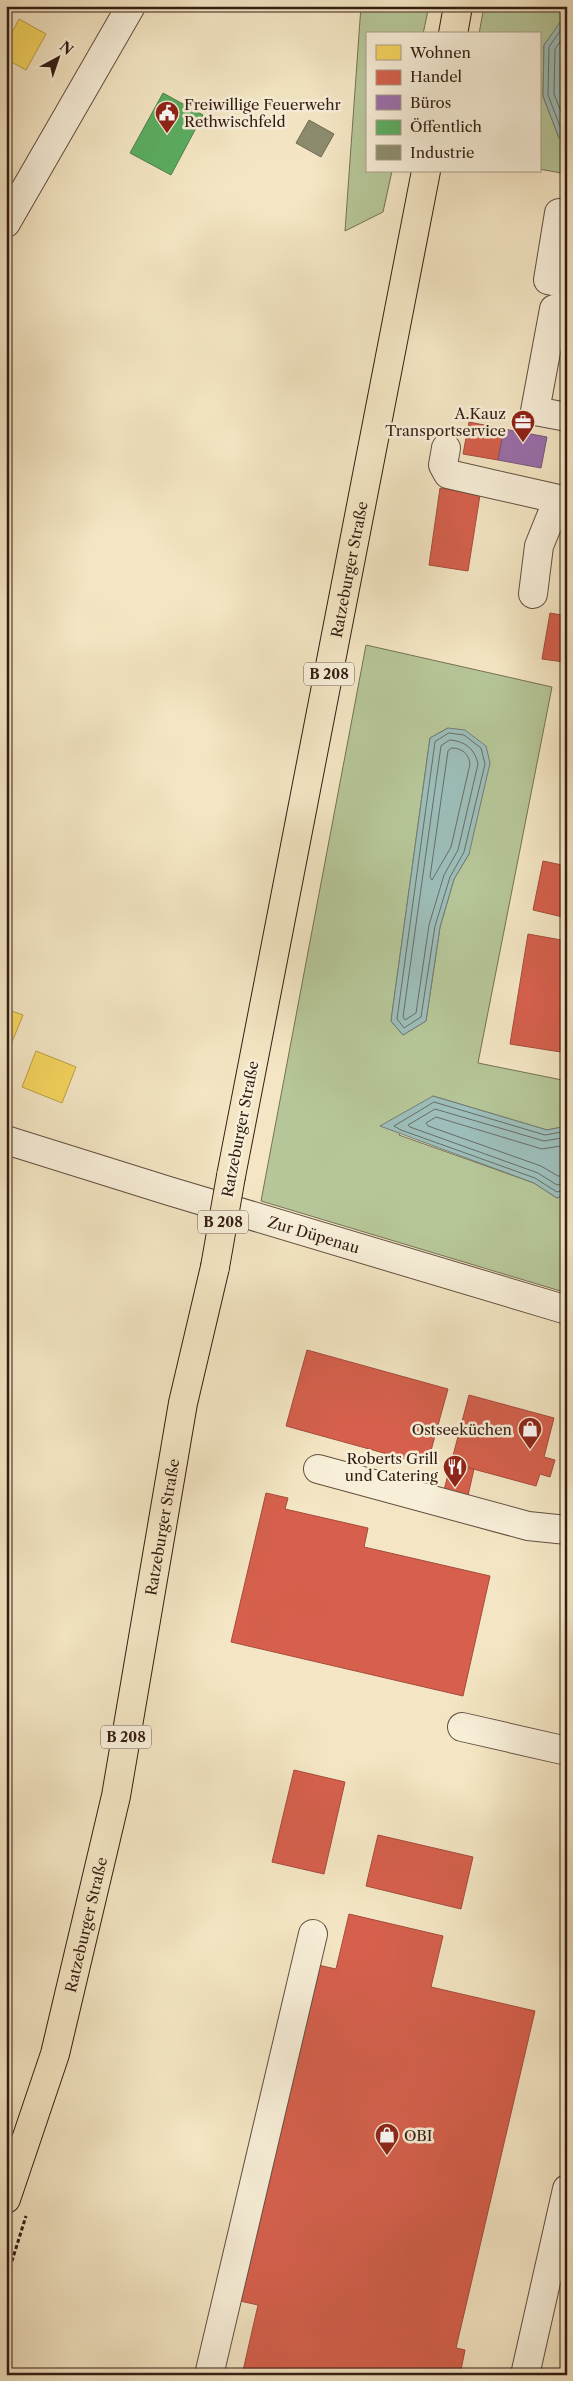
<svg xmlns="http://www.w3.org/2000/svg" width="573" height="2381" font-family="'Libre Caslon Text',serif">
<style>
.green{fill:#b6c698;stroke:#747155;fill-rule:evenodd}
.water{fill:#9dbeba;stroke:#737d77}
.homes{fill:#f6d55c;stroke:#bc9e46}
.shops{fill:#d6604d;stroke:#a54c3b}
.offices{fill:#9970ab;stroke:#7a577d}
.public{fill:#5aae61;stroke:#4e8249}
.industry{fill:#8c8c6e;stroke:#716a52}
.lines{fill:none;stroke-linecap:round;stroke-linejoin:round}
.shore{stroke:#686d66;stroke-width:1}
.minor-casing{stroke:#634e3e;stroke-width:30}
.major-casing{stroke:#331c12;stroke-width:30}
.path{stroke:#331c12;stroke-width:3;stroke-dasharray:4 2.5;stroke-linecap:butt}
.minor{stroke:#f8efd9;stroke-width:28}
.major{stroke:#f4e6c4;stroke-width:28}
.major-bridge-casing{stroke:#331c12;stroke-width:30;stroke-linecap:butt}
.major-bridge{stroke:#f4e6c4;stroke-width:28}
.labels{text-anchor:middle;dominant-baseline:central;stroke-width:5;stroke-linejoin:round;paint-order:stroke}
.shield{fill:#f8efd9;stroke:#6e5b4e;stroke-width:1}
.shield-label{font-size:14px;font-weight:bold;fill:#331c12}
.poi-label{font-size:15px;fill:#331c12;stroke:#f8efd9;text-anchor:end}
.street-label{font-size:15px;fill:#331c12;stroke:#f8efd9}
</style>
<rect width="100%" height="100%" fill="#f4e6c4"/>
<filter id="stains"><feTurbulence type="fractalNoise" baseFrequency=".004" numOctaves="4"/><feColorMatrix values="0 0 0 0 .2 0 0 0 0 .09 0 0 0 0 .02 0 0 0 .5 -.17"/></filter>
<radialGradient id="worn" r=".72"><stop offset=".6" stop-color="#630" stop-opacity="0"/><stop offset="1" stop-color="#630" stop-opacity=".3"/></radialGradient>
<g class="green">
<path d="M361 6H429L423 34H367V171H392L383 212 345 231Z"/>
<path d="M484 6H567V14L544 45 543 96 559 138 567 142V174L539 169V34H479Z"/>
<path d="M366 645 552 687 478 1063 567 1081V1126L547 1130 433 1096 399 1135 534 1183 557 1198 567 1194V1293L261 1201ZM448 728 469 854 454 879 440 927 426 1021 403 1035 391 1021 430 738Z"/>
</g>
<g class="water">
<path d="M566 14H567V142L559 138 543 96 544 45Z"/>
<path d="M448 728 465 730 486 746 490 763 469 854 454 879 440 927 426 1021 403 1035 391 1021 430 738Z"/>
<path d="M433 1096 547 1130 567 1126V1194L557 1198 534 1183 380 1126Z"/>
</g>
<g class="homes">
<path d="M19 19 46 34 26 70 6 59V44Z"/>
<path d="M6 1009 23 1015 10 1047 6 1046Z"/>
<path d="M36 1051 76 1067 62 1103 22 1087Z"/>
</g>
<g class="shops">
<path d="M469 422 504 429 498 460 463 454Z"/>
<path d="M440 488 480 495 468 571 429 565Z"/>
<path d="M550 613 567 616V666H564V662L542 659Z"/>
<path d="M543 861 567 866V918L533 910Z"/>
<path d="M528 934 567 941V1053L510 1044Z"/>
<path d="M307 1350 448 1389 427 1465 286 1426Z"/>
<path d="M469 1395 554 1418 544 1457 555 1460 550 1477 540 1474 536 1486 451 1463Z"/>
<path d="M451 1463 474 1469 467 1500 443 1494Z"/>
<path d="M266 1493 288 1498 285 1509 368 1528 364 1547 490 1576 463 1696 231 1642Z"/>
<path d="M294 1770 345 1782 324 1874 272 1862Z"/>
<path d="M378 1835 473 1857 461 1909 366 1886Z"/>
<path d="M349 1914 443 1936 431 1987 535 2011 456 2348 465 2350 460 2375H242L258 2305 240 2301 318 1965 336 1969Z"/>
</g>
<path class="offices" d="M504 429 547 437 541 468 498 460Z"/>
<path class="public" d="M163 93 203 115 171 175 130 153Z"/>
<path class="industry" d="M309 120 334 134 321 157 296 143Z"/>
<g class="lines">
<g class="shore">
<path d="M567 21 549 47 548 95 563 134 567 137"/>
<path d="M567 32 555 49 554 94 567 127"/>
<path d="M567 45C557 59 561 92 567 107"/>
<path d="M449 733 464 735 481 748 485 764 464 852 450 877 435 926 421 1017 404 1028 397 1019 435 742Z"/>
<path d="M450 740C465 741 475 749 478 764L458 850 444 875 429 925 416 1013 405 1020 403 1017 441 746Z"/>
<path d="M452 748C462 748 469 754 470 764L451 847 432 880 430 877 448 751Z"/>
<path d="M567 1131 545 1135 434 1102 394 1126 401 1130 535 1178 557 1192 567 1189"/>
<path d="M567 1137 544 1141 435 1109 408 1125 410 1127 538 1173 557 1185 567 1183"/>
<path d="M567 1145 542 1149 436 1117 426 1123 428 1126 541 1166 558 1176H567"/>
</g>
<defs>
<g id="minor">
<path d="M567 214 559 213 548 280 567 284"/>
<path d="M6 223 131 6"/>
<path d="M567 312 554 309 535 411 567 417"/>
<path d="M446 448 443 465 448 474 558 499"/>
<path d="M533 594 539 546 558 499 567 501"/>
<path id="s1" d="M6 1140 169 1191 567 1310"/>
<path d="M318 1469 528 1526 567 1530"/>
<path d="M462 1727 567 1751"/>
<path d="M209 2375 313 1934"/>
<path d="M525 2375 567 2189"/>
</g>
<g id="major">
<path d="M453 34 458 6"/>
<path id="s2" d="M231 1176 426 171"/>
<path id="s3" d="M6 2199 55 2054 116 1796 183 1403 215 1267"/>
</g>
</defs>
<use href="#minor" class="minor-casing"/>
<use href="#major" class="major-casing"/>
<path class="path" d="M6 2280 26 2216"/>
<use href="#minor" class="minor"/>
<use href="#major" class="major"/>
<defs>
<path id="major-bridge" d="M215 1267 231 1176"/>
</defs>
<use href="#major-bridge" class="major-bridge-casing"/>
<use href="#major-bridge" class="major-bridge"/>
</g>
<defs>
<symbol id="civic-pin" viewBox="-11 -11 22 30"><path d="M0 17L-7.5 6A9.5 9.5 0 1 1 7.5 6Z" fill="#8f2418" stroke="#f8efd9"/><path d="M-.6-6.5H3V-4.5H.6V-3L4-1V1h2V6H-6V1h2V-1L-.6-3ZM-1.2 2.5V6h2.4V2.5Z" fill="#fff"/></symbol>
<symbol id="office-pin" viewBox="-11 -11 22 30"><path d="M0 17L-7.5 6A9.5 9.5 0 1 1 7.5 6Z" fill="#8f2418" stroke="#f8efd9"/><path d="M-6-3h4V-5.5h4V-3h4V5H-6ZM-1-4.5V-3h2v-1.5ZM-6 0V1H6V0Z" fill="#fff"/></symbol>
<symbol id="shop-pin" viewBox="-11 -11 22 30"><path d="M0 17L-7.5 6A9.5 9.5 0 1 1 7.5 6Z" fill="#8f2418" stroke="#f8efd9"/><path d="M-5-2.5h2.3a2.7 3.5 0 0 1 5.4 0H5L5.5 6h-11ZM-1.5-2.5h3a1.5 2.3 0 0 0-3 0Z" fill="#fff"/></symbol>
<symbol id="restaurant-pin" viewBox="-11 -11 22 30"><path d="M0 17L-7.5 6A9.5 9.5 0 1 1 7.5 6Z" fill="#8f2418" stroke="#f8efd9"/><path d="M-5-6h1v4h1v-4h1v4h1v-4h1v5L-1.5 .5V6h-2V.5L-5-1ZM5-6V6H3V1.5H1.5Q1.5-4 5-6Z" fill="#fff"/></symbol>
</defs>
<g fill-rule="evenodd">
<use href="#civic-pin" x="153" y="99" width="28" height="38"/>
<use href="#office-pin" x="509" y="408" width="28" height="38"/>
<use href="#shop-pin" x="516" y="1415" width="28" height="38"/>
<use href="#restaurant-pin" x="441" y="1453" width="28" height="38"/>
<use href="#shop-pin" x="373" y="2121" width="28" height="38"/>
</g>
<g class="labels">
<g class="shield">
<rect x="304" y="662.5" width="50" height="23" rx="4"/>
<rect x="198" y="1210.5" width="50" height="23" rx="4"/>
<rect x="101" y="1725.5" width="50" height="23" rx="4"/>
</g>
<g class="shield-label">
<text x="329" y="674">B 208</text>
<text x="223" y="1222">B 208</text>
<text x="126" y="1737">B 208</text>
</g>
<g class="poi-label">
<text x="184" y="104" text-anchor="start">Freiwillige Feuerwehr<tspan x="184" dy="17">Rethwischfeld</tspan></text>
<text x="506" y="413">A.Kauz<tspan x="506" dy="17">Transportservice</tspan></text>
<text x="512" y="1429">Ostseeküchen</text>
<text x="438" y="1458">Roberts Grill<tspan x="438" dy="17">und Catering</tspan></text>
<text x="404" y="2135" text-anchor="start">OBI</text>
</g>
<g class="street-label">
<text stroke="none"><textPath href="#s2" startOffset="618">Ratzeburger Straße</textPath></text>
<text transform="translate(240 1129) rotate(-79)">Ratzeburger Straße</text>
<text stroke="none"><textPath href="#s1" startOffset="322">Zur Düpenau</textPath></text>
<text stroke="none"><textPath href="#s3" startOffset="691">Ratzeburger Straße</textPath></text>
<text stroke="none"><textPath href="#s3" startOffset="286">Ratzeburger Straße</textPath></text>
</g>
</g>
<rect width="573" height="2381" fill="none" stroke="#f4e6c4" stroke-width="25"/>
<rect x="8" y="8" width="558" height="2366" fill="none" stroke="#331c12" stroke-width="2.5"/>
<rect x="12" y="12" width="548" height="2356" fill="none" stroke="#331c12"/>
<rect x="366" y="32" width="175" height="140" fill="#f8efd9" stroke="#a99b89"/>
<rect x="376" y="45" width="25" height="15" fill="#f6d55c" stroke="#a99b89"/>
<text x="410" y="58" font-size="15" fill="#331c12">Wohnen</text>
<rect x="376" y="70" width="25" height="15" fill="#d6604d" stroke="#a99b89"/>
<text x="410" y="82" font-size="15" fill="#331c12">Handel</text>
<rect x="376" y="95" width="25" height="15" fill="#9970ab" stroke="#a99b89"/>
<text x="410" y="108" font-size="15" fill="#331c12">Büros</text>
<rect x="376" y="120" width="25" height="15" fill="#5aae61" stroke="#a99b89"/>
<text x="410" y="132" font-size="15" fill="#331c12">Öffentlich</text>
<rect x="376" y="145" width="25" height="15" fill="#8c8c6e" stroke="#a99b89"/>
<text x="410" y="158" font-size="15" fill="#331c12">Industrie</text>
<g transform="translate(58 58) rotate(40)" stroke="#f8efd9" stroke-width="4" paint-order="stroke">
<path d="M0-4L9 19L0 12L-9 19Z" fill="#331c12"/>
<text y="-8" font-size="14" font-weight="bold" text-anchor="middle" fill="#331c12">N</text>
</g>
<rect width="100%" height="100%" filter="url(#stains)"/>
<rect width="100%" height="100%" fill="url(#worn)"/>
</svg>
